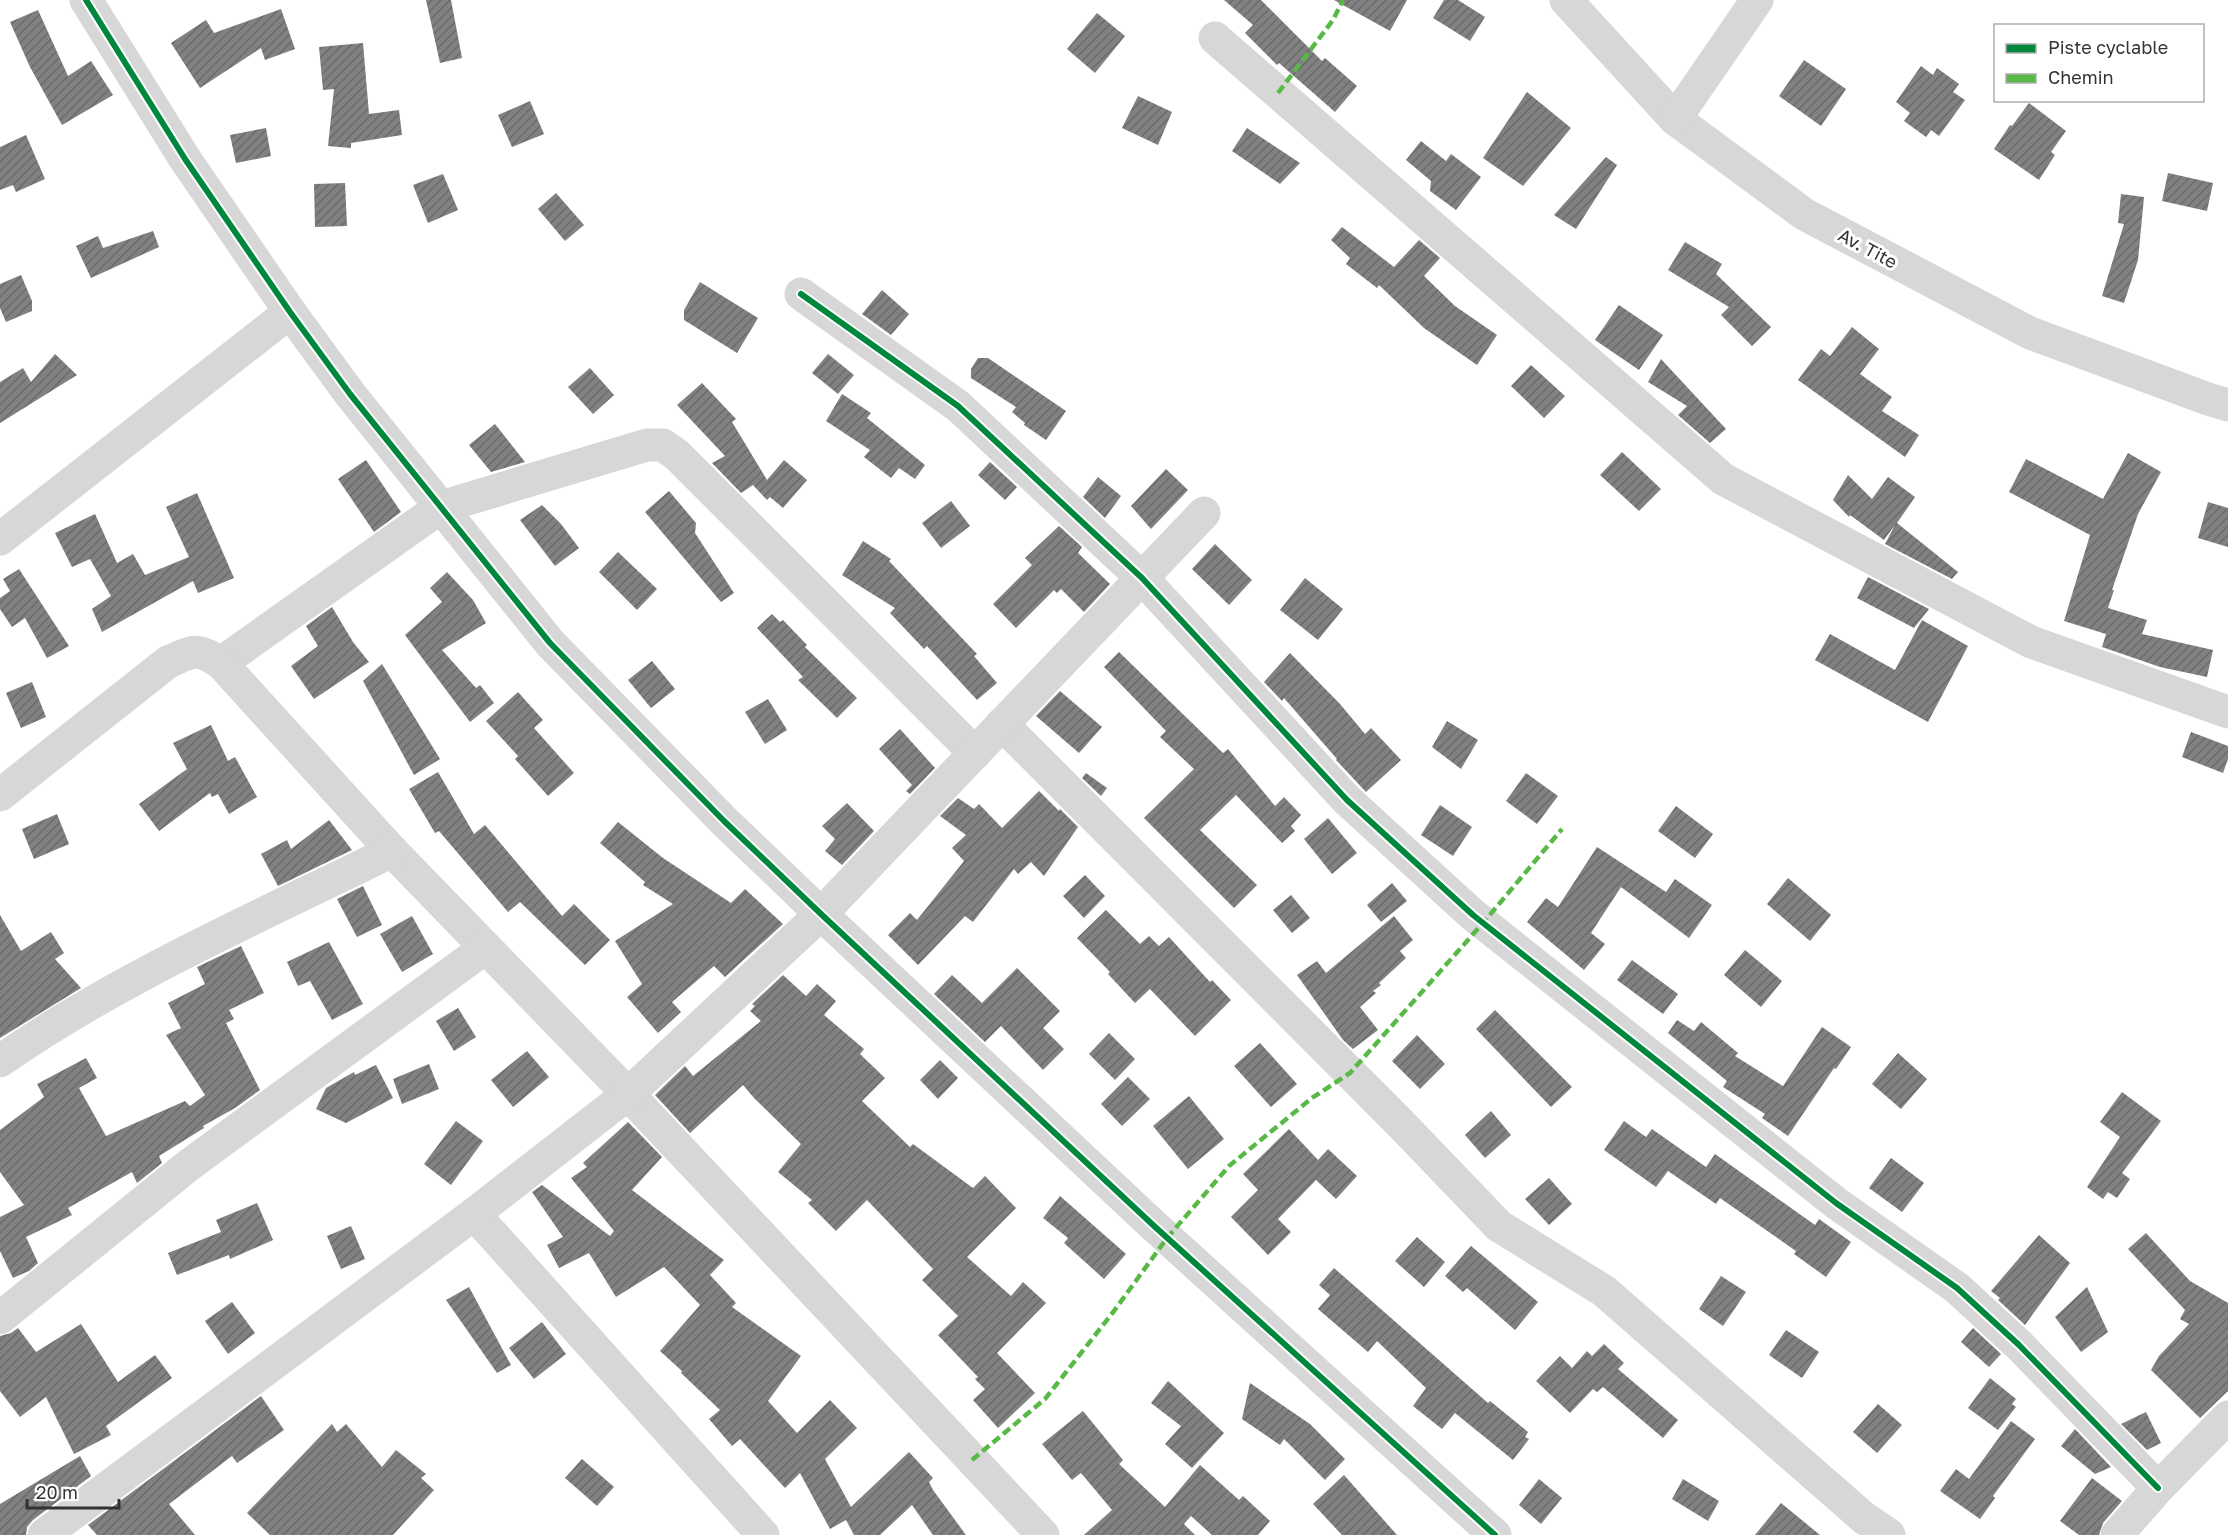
<svg xmlns="http://www.w3.org/2000/svg" width="2228" height="1535" font-family="'Golos Text',sans-serif">
<style>
.building{fill:url(#building-hatch)}
.lines{fill:none;stroke-linecap:round;stroke-linejoin:round}
.minor{stroke:#d7d7d7;stroke-width:33}
.quiet{stroke:#58b947;stroke-width:4.5;stroke-dasharray:9 4.5;stroke-linecap:butt}
.cycleway-casing{stroke:#fff;stroke-width:10}
.cycleway{stroke:#00873e;stroke-width:6}
.labels{text-anchor:middle;dominant-baseline:central;stroke-width:6;stroke-linejoin:round;paint-order:stroke}
.street-label{font-size:18px;fill:#333;stroke:#fff}
</style>
<defs>
<pattern id="building-hatch" width="6" height="6" patternUnits="userSpaceOnUse" patternTransform="scale(1.5)"><rect width="6" height="6" fill="#818181"/><path d="M-1 1l2-2M0 6l6-6M5 7l2-2" fill="none" stroke="#6a6a6a"/></pattern>
</defs>
<rect width="100%" height="100%" fill="#fff"/>
<g class="building">
<path d="M426 0H451L462 58 440 63Z"/>
<path d="M1224 0H1261L1322 61 1325 58 1357 86 1335 112 1279 63 1277 65 1245 33 1253 25Z"/>
<path d="M1334 0H1407L1390 31Z"/>
<path d="M1444 0H1458L1485 17 1470 41 1433 18Z"/>
<path d="M281 9 295 49 265 60 261 48 200 88 171 43 206 20 214 33Z"/>
<path d="M38 10 68 76 91 61 113 95 62 125 30 67 10 22Z"/>
<path d="M1097 13 1125 36 1095 73 1067 49Z"/>
<path d="M363 43 369 114 399 110 402 135 351 143V148L328 146 334 89 323 90 319 47Z"/>
<path d="M1804 60 1846 89 1821 126 1779 96Z"/>
<path d="M1921 66 1933 75 1937 68 1959 84 1953 92 1965 100 1939 136 1931 130 1926 137 1904 121 1910 113 1896 102Z"/>
<path d="M1527 92 1571 128 1523 186 1483 158Z"/>
<path d="M1138 96 1172 112 1158 145 1122 128Z"/>
<path d="M530 101 544 134 512 147 498 115Z"/>
<path d="M2029 103 2066 131 2051 152 2055 155 2039 180 1994 149 2010 125 2012 126Z"/>
<path d="M266 128 271 156 236 163 230 135Z"/>
<path d="M1247 128 1300 163 1280 184 1232 151Z"/>
<path d="M26 135 45 179 16 192 13 185 0 190V147Z"/>
<path d="M1421 141 1446 161 1451 154 1481 177 1456 210 1430 191 1431 181 1406 160Z"/>
<path d="M1606 157 1617 165 1576 229 1554 215Z"/>
<path d="M2168 173 2213 183 2207 211 2162 201Z"/>
<path d="M443 174 458 210 428 223 413 185Z"/>
<path d="M345 183 347 226 315 227 314 184Z"/>
<path d="M556 193 584 225 565 241 538 209Z"/>
<path d="M2121 194 2144 197 2138 260 2124 303 2102 296 2124 224 2118 223Z"/>
<path d="M1342 227 1394 267 1419 240 1440 258 1424 276 1455 306 1497 335 1477 365 1424 328 1379 285 1377 288 1346 264 1350 258 1331 240Z"/>
<path d="M153 231 159 247 91 278 76 246 98 236 103 248Z"/>
<path d="M1685 242 1722 264 1716 274 1771 327 1752 346 1721 315 1729 307 1668 270Z"/>
<path d="M21 275 32 301V311L6 322 0 308V284Z"/>
<path d="M700 282 758 318 737 353 684 320V310Z"/>
<path d="M882 290 909 314 891 335 862 314Z"/>
<path d="M1619 305 1663 335 1639 370 1595 340Z"/>
<path d="M1852 327 1879 349 1860 374 1892 397 1882 411 1919 435 1905 457 1798 380 1821 349 1830 356Z"/>
<path d="M55 354 77 375 0 423V382L23 368 31 382Z"/>
<path d="M828 354 854 375 838 394 812 373Z"/>
<path d="M978 358H988L1066 411 1046 440 1024 425 1025 423 1012 412 1016 407 971 378V369Z"/>
<path d="M1661 359 1726 429 1710 443 1678 415 1687 406 1648 382Z"/>
<path d="M1531 365 1565 396 1544 418 1511 386Z"/>
<path d="M590 368 614 395 593 414 568 387Z"/>
<path d="M702 383 736 419 732 422 767 480 784 460 807 480 783 508 770 497 767 500 753 485 741 493 712 463 725 456 677 405Z"/>
<path d="M842 394 871 413 867 418 925 465 915 479 899 468 891 478 864 457 870 450 826 421Z"/>
<path d="M495 424 525 462 491 472 469 445Z"/>
<path d="M1622 452 1661 489 1639 511 1600 475Z"/>
<path d="M2128 453 2161 472 2138 514 2112 590H2114L2108 608 2147 620 2142 634 2213 650 2207 677 2160 667 2102 647 2106 634 2064 621 2090 535 2009 492 2026 459 2103 499Z"/>
<path d="M366 460 401 512 374 532 338 479Z"/>
<path d="M990 462 1017 487 1005 500 978 475Z"/>
<path d="M1166 469 1188 490 1151 529 1131 506Z"/>
<path d="M1848 475 1872 499 1888 477 1915 497 1897 523 1958 572 1952 579 1885 544 1895 525 1884 540 1850 515 1849 517 1833 500Z"/>
<path d="M1098 477 1121 496 1105 518 1083 497Z"/>
<path d="M669 491 696 523 695 533 734 593 721 602 645 512Z"/>
<path d="M197 493 234 578 198 593 193 581 102 632 92 609 111 596 90 559 72 567 55 533 95 514 117 563 133 554 145 575 189 557 166 507Z"/>
<path d="M951 501 970 526 941 548 922 523Z"/>
<path d="M2208 502 2228 508V547L2198 538Z"/>
<path d="M542 505 561 524 579 548 555 566 520 520Z"/>
<path d="M1059 526 1082 547 1078 553 1110 584 1084 612 1061 589 1057 593 1054 590 1016 628 993 604 1032 565 1025 558Z"/>
<path d="M863 541 891 559 889 561 977 654 974 656 997 683 977 700 927 646 924 649 890 613 895 608 842 575Z"/>
<path d="M1215 544 1252 580 1229 605 1192 569Z"/>
<path d="M618 552 657 589 637 610 599 572Z"/>
<path d="M19 569 69 646 47 658 25 618 12 627 0 609V598L10 591 3 579Z"/>
<path d="M447 572 473 600 486 623 442 650 476 688 480 685 494 703 470 722 405 635 442 602 430 588Z"/>
<path d="M1868 577 1929 609 1914 628 1857 598Z"/>
<path d="M1305 578 1343 609 1318 640 1280 610Z"/>
<path d="M332 607 353 642 369 662 314 699 291 666 318 646 306 626Z"/>
<path d="M772 614 780 622 783 620 807 645 805 647 857 698 837 718 798 680 803 677 757 628Z"/>
<path d="M1922 620 1968 646 1928 722 1815 660 1830 634 1895 670Z"/>
<path d="M1119 652 1223 753 1228 749 1275 806 1284 797 1301 815 1291 826 1295 831 1282 843 1236 795 1200 830 1257 885 1234 908 1144 818 1194 769 1160 737 1166 731 1104 667Z"/>
<path d="M1290 653 1340 704 1365 734 1371 728 1401 760 1366 792 1336 760 1337 759 1284 698 1282 701 1264 682Z"/>
<path d="M652 661 675 689 651 708 628 680Z"/>
<path d="M382 664 440 759 414 775 363 681Z"/>
<path d="M32 682 46 717 21 728 6 693Z"/>
<path d="M1060 691 1102 727 1079 753 1036 716Z"/>
<path d="M518 692 543 720 534 728 574 773 548 796 515 759 518 756 486 721Z"/>
<path d="M768 699 787 730 765 744 745 712Z"/>
<path d="M1447 721 1478 740 1461 769 1432 747Z"/>
<path d="M211 725 228 761 235 757 257 797 229 814 218 794 212 797 210 793 159 831 139 804 187 769 173 743Z"/>
<path d="M900 729 935 768 910 794 906 791 912 785 879 749Z"/>
<path d="M2191 732 2228 746V759L2223 773 2182 757Z"/>
<path d="M438 772 474 834 485 825 562 916 574 904 610 940 585 965 520 902 508 912 439 831 435 833 409 789Z"/>
<path d="M1086 773 1107 788 1101 796 1082 778Z"/>
<path d="M1526 773 1558 796 1537 824 1506 801Z"/>
<path d="M1039 791 1059 811 1060 809 1078 827 1044 876 1031 862 1018 874 1014 869 973 922 965 916 918 965 888 935 910 913 917 920 964 861 952 848 966 835 940 816 958 798 974 809 979 804 1002 828Z"/>
<path d="M847 803 874 831 842 865 825 851 835 839 822 826Z"/>
<path d="M1440 805 1472 827 1453 856 1421 835Z"/>
<path d="M1676 806 1713 834 1695 858 1658 831Z"/>
<path d="M57 814 69 844 34 859 22 829Z"/>
<path d="M1328 818 1357 853 1332 874 1304 839Z"/>
<path d="M329 820 352 850 278 886 261 854 287 840 291 849Z"/>
<path d="M618 822 663 858 731 903 745 889 783 924 725 977 714 966 672 1002 681 1012 658 1033 627 997 642 984 615 941 673 904 643 885 645 882 600 843Z"/>
<path d="M1597 847 1666 892 1675 879 1712 905 1689 938 1621 887 1591 933 1605 944 1584 970 1527 922 1546 898 1558 907Z"/>
<path d="M1085 875 1105 896 1084 918 1063 896Z"/>
<path d="M1788 878 1831 915 1810 941 1767 904Z"/>
<path d="M1392 883 1407 901 1381 922 1367 905Z"/>
<path d="M363 886 382 925 357 937 337 899Z"/>
<path d="M1291 895 1310 918 1292 933 1273 910Z"/>
<path d="M1106 910 1140 944 1149 936 1159 946 1169 937 1210 982 1212 980 1231 1000 1195 1036 1150 989 1135 1003 1108 974 1110 972 1077 938Z"/>
<path d="M0 915 21 951 51 932 64 953 55 959 81 988 0 1038Z"/>
<path d="M412 916 433 954 402 972 380 934Z"/>
<path d="M1394 916 1413 940 1400 951 1406 958 1379 983 1381 985 1373 991 1376 993 1360 1007 1378 1030 1353 1049 1343 1040 1297 975 1317 961 1326 973Z"/>
<path d="M329 942 363 1004 332 1020 310 981 298 986 287 962Z"/>
<path d="M241 946 264 993 229 1010 234 1019 226 1023 260 1090 235 1108 203 1126 204 1128 159 1156 162 1163 137 1183 132 1172 68 1208 72 1215 26 1237 38 1263 29 1271 13 1278 0 1251V1217L24 1205 0 1172V1130L44 1097 37 1084 86 1058 97 1078 79 1088 106 1136 185 1101 190 1106 205 1095 166 1035 181 1028 168 1003 205 984 197 967Z"/>
<path d="M1745 950 1782 981 1761 1007 1724 975Z"/>
<path d="M1632 960 1678 994 1663 1014 1617 980Z"/>
<path d="M1017 968 1060 1011 1043 1028 1064 1049 1043 1070 1001 1026 985 1042 934 994 952 975 982 1003Z"/>
<path d="M783 975 806 996 817 984 836 1001 824 1015 864 1049 860 1054 885 1078 862 1101 910 1147 913 1144 973 1188 985 1176 1016 1208 967 1257 1011 1296 1023 1282 1046 1303 997 1353 1035 1393 998 1428 973 1400 985 1389 975 1379 978 1377 938 1335 958 1316 922 1280 933 1269 867 1200 836 1231 808 1203 812 1200 778 1172 801 1144 754 1098 743 1085 690 1133 655 1095 685 1066 693 1076 761 1021 750 1011 755 1006 752 1004Z"/>
<path d="M458 1008 476 1037 454 1051 436 1021Z"/>
<path d="M1495 1010 1572 1087 1551 1107 1476 1029Z"/>
<path d="M1677 1020 1694 1031 1701 1022 1738 1053 1735 1056 1783 1086 1822 1027 1851 1047 1836 1069 1834 1068 1788 1136 1762 1118 1765 1114 1723 1087 1727 1081 1668 1033Z"/>
<path d="M1109 1033 1135 1059 1115 1080 1089 1054Z"/>
<path d="M1417 1035 1445 1064 1420 1089 1392 1061Z"/>
<path d="M1260 1043 1297 1084 1271 1107 1234 1066Z"/>
<path d="M527 1051 549 1077 513 1107 491 1080Z"/>
<path d="M1898 1053 1927 1079 1901 1109 1872 1084Z"/>
<path d="M940 1060 958 1078 938 1099 920 1080Z"/>
<path d="M429 1064 439 1089 402 1104 393 1079Z"/>
<path d="M376 1065 393 1098 346 1123 316 1109 326 1088 354 1072 355 1075Z"/>
<path d="M1128 1077 1150 1099 1122 1126 1101 1104Z"/>
<path d="M2122 1092 2161 1121 2122 1173 2130 1179 2117 1198 2108 1192 2103 1199 2087 1187 2120 1137 2100 1122Z"/>
<path d="M1189 1096 1224 1139 1188 1169 1153 1126Z"/>
<path d="M1491 1111 1511 1135 1485 1158 1465 1135Z"/>
<path d="M456 1121 483 1141 451 1185 424 1164Z"/>
<path d="M1624 1121 1646 1137 1652 1129 1706 1167 1715 1154 1815 1225 1819 1219 1851 1242 1826 1277 1794 1254 1796 1251 1720 1198 1716 1204 1668 1171 1656 1187 1604 1150Z"/>
<path d="M628 1122 662 1157 632 1190 724 1260 710 1275 736 1303 732 1307 801 1356 768 1401 797 1433 830 1400 857 1428 825 1459 851 1507 909 1452 933 1478 929 1482 933 1490 966 1535H933L912 1505 880 1535H854L846 1520 830 1529 800 1473 785 1488 740 1439 732 1446 709 1419 720 1410 681 1373 682 1371 660 1351 700 1305 664 1267 616 1297 589 1253 559 1268 547 1245 563 1237 532 1192 542 1185 610 1236 614 1231 571 1178 587 1167 583 1163Z"/>
<path d="M1289 1129 1318 1160 1328 1149 1357 1176 1336 1199 1316 1180 1278 1219 1291 1232 1268 1255 1231 1217 1258 1190 1243 1174Z"/>
<path d="M1891 1158 1924 1183 1902 1212 1869 1188Z"/>
<path d="M1549 1178 1572 1204 1549 1225 1525 1199Z"/>
<path d="M1060 1196 1126 1254 1104 1279 1064 1243 1068 1238 1043 1218Z"/>
<path d="M257 1203 273 1240 230 1259 229 1255 177 1275 168 1253 221 1232 216 1220Z"/>
<path d="M351 1226 365 1259 341 1269 327 1236Z"/>
<path d="M2146 1233 2190 1281 2228 1303V1391L2200 1418 2151 1370 2159 1356 2189 1324 2180 1319 2185 1310 2128 1249Z"/>
<path d="M2039 1235 2070 1263 2025 1325 1998 1300 2000 1298 1991 1291Z"/>
<path d="M1417 1237 1445 1262 1424 1287 1395 1261Z"/>
<path d="M1471 1246 1538 1302 1515 1330 1467 1288 1463 1292 1445 1276Z"/>
<path d="M1334 1268 1488 1403 1490 1401 1528 1432 1525 1437 1529 1439 1513 1460 1455 1413 1442 1429 1413 1406 1426 1388 1377 1341 1368 1352 1318 1309 1330 1295 1319 1285Z"/>
<path d="M1721 1276 1746 1292 1723 1326 1699 1309Z"/>
<path d="M469 1287 511 1365 497 1373 446 1300Z"/>
<path d="M2087 1287 2108 1332 2081 1352 2055 1317Z"/>
<path d="M232 1302 255 1333 228 1354 205 1321Z"/>
<path d="M542 1322 566 1354 534 1379 509 1348Z"/>
<path d="M81 1324 118 1382 155 1355 172 1378 106 1426 111 1435 74 1454 46 1397 20 1417 0 1391V1336L11 1333 18 1328 36 1352Z"/>
<path d="M1973 1328 2001 1354 1989 1367 1961 1342Z"/>
<path d="M1786 1330 1819 1352 1802 1378 1769 1355Z"/>
<path d="M1604 1344 1624 1363 1618 1369 1678 1420 1663 1438 1603 1387 1597 1392 1593 1389 1570 1413 1536 1381 1560 1356 1572 1368 1587 1351 1592 1356Z"/>
<path d="M1990 1378 2016 1399 2012 1404 2016 1407 1998 1430 1968 1408Z"/>
<path d="M1168 1381 1224 1433 1192 1468 1165 1444 1181 1426 1151 1403Z"/>
<path d="M1250 1383 1310 1424 1345 1459 1325 1480 1284 1439 1280 1445 1242 1419Z"/>
<path d="M261 1396 284 1430 237 1463 232 1456 169 1504 195 1535H97L88 1525Z"/>
<path d="M1878 1404 1902 1425 1877 1453 1853 1432Z"/>
<path d="M1083 1411 1123 1460 1119 1464 1165 1507 1200 1465 1239 1500 1243 1496 1270 1521 1258 1535H1212L1191 1516 1184 1524 1195 1535H1084L1112 1510 1081 1473 1072 1480 1042 1444Z"/>
<path d="M2146 1412 2161 1443 2147 1450 2121 1424Z"/>
<path d="M2011 1421 2035 1439 1993 1496 1995 1498 1980 1519 1940 1491 1956 1469 1969 1479Z"/>
<path d="M332 1424 337 1432 346 1424 382 1467 396 1450 426 1474 421 1478 434 1490 393 1535H270L247 1513Z"/>
<path d="M2075 1429 2111 1467 2095 1474 2061 1446Z"/>
<path d="M80 1456 91 1476 33 1520 27 1527 26 1535H0V1504Z"/>
<path d="M582 1459 614 1487 597 1506 565 1478Z"/>
<path d="M1344 1475 1397 1535H1342L1313 1504Z"/>
<path d="M2092 1478 2122 1501 2103 1523 2099 1535H2079L2060 1521Z"/>
<path d="M1539 1479 1562 1498 1541 1524 1519 1505Z"/>
<path d="M1683 1479 1719 1501 1708 1521 1672 1499Z"/>
<path d="M1781 1503 1820 1535H1755Z"/>
</g>
<g class="lines">
<g class="minor">
<path d="M86 0 185 159 290 312 350 394 550 643 724 821 821 914 1153 1225 1495 1535"/>
<path d="M1566 0 1675 119 1804 214 2030 333 2208 399 2228 405"/>
<path d="M1215 38 1723 479 2031 642 2228 712"/>
<path d="M1675 119 1757 0"/>
<path d="M801 294 958 406 1142 578 1347 800 1473 915 1836 1203 1957 1288 2019 1345 2158 1488"/>
<path d="M0 539 290 312"/>
<path d="M221 663 441 507 647 445H663L677 455 975 753"/>
<path d="M1002 724 1402 1125 1499 1226 1604 1291 1864 1518 1889 1535"/>
<path d="M0 795 168 662C194 651 196 647 221 663L392 851 628 1094 1043 1535"/>
<path d="M0 1061C120 977 261 916 392 851"/>
<path d="M474 1214 763 1535"/>
<path d="M0 1318 189 1165 485 948"/>
<path d="M44 1535 474 1214 628 1094 821 914 1204 513"/>
<path d="M2117 1535 2158 1488 2228 1417"/>
</g>
<g class="quiet">
<path d="M1278 93 1333 20 1343 0"/>
<path d="M972 1460 1045 1399 1114 1311 1167 1238 1229 1166 1312 1098 1350 1073 1483 923 1562 829"/>
</g>
<defs>
<g id="cycleway">
<path d="M86 0 185 159 290 312 350 394 550 643 724 821 821 914 1153 1225 1495 1535"/>
<path d="M801 294 958 406 1142 578 1347 800 1473 915 1836 1203 1957 1288 2019 1345 2158 1488"/>
</g>
</defs>
<use href="#cycleway" class="cycleway-casing"/>
<use href="#cycleway" class="cycleway"/>
</g>
<g class="labels">
<g class="street-label">
<text transform="translate(1868 248) rotate(28)">Av. Tite</text>
</g>
</g>
<rect x="1994" y="24" width="210" height="78" fill="#ffffff" stroke="#adadad" stroke-width="1.5"/>
<rect x="2006" y="44" width="30" height="9" fill="#00873e" stroke="#adadad" stroke-width="1.5"/>
<text x="2048" y="54" font-size="18" fill="#333333">Piste cyclable</text>
<rect x="2006" y="74" width="30" height="9" fill="#58b947" stroke="#adadad" stroke-width="1.5"/>
<text x="2048" y="84" font-size="18" fill="#333333">Chemin</text>
<path d="M27 1499v9h92v-9" fill="none" stroke="#333333" stroke-width="3"/>
<text x="36" y="1499" font-size="18" fill="#333333" stroke="#ffffff" stroke-width="4.5" paint-order="stroke">20 m</text>
</svg>
